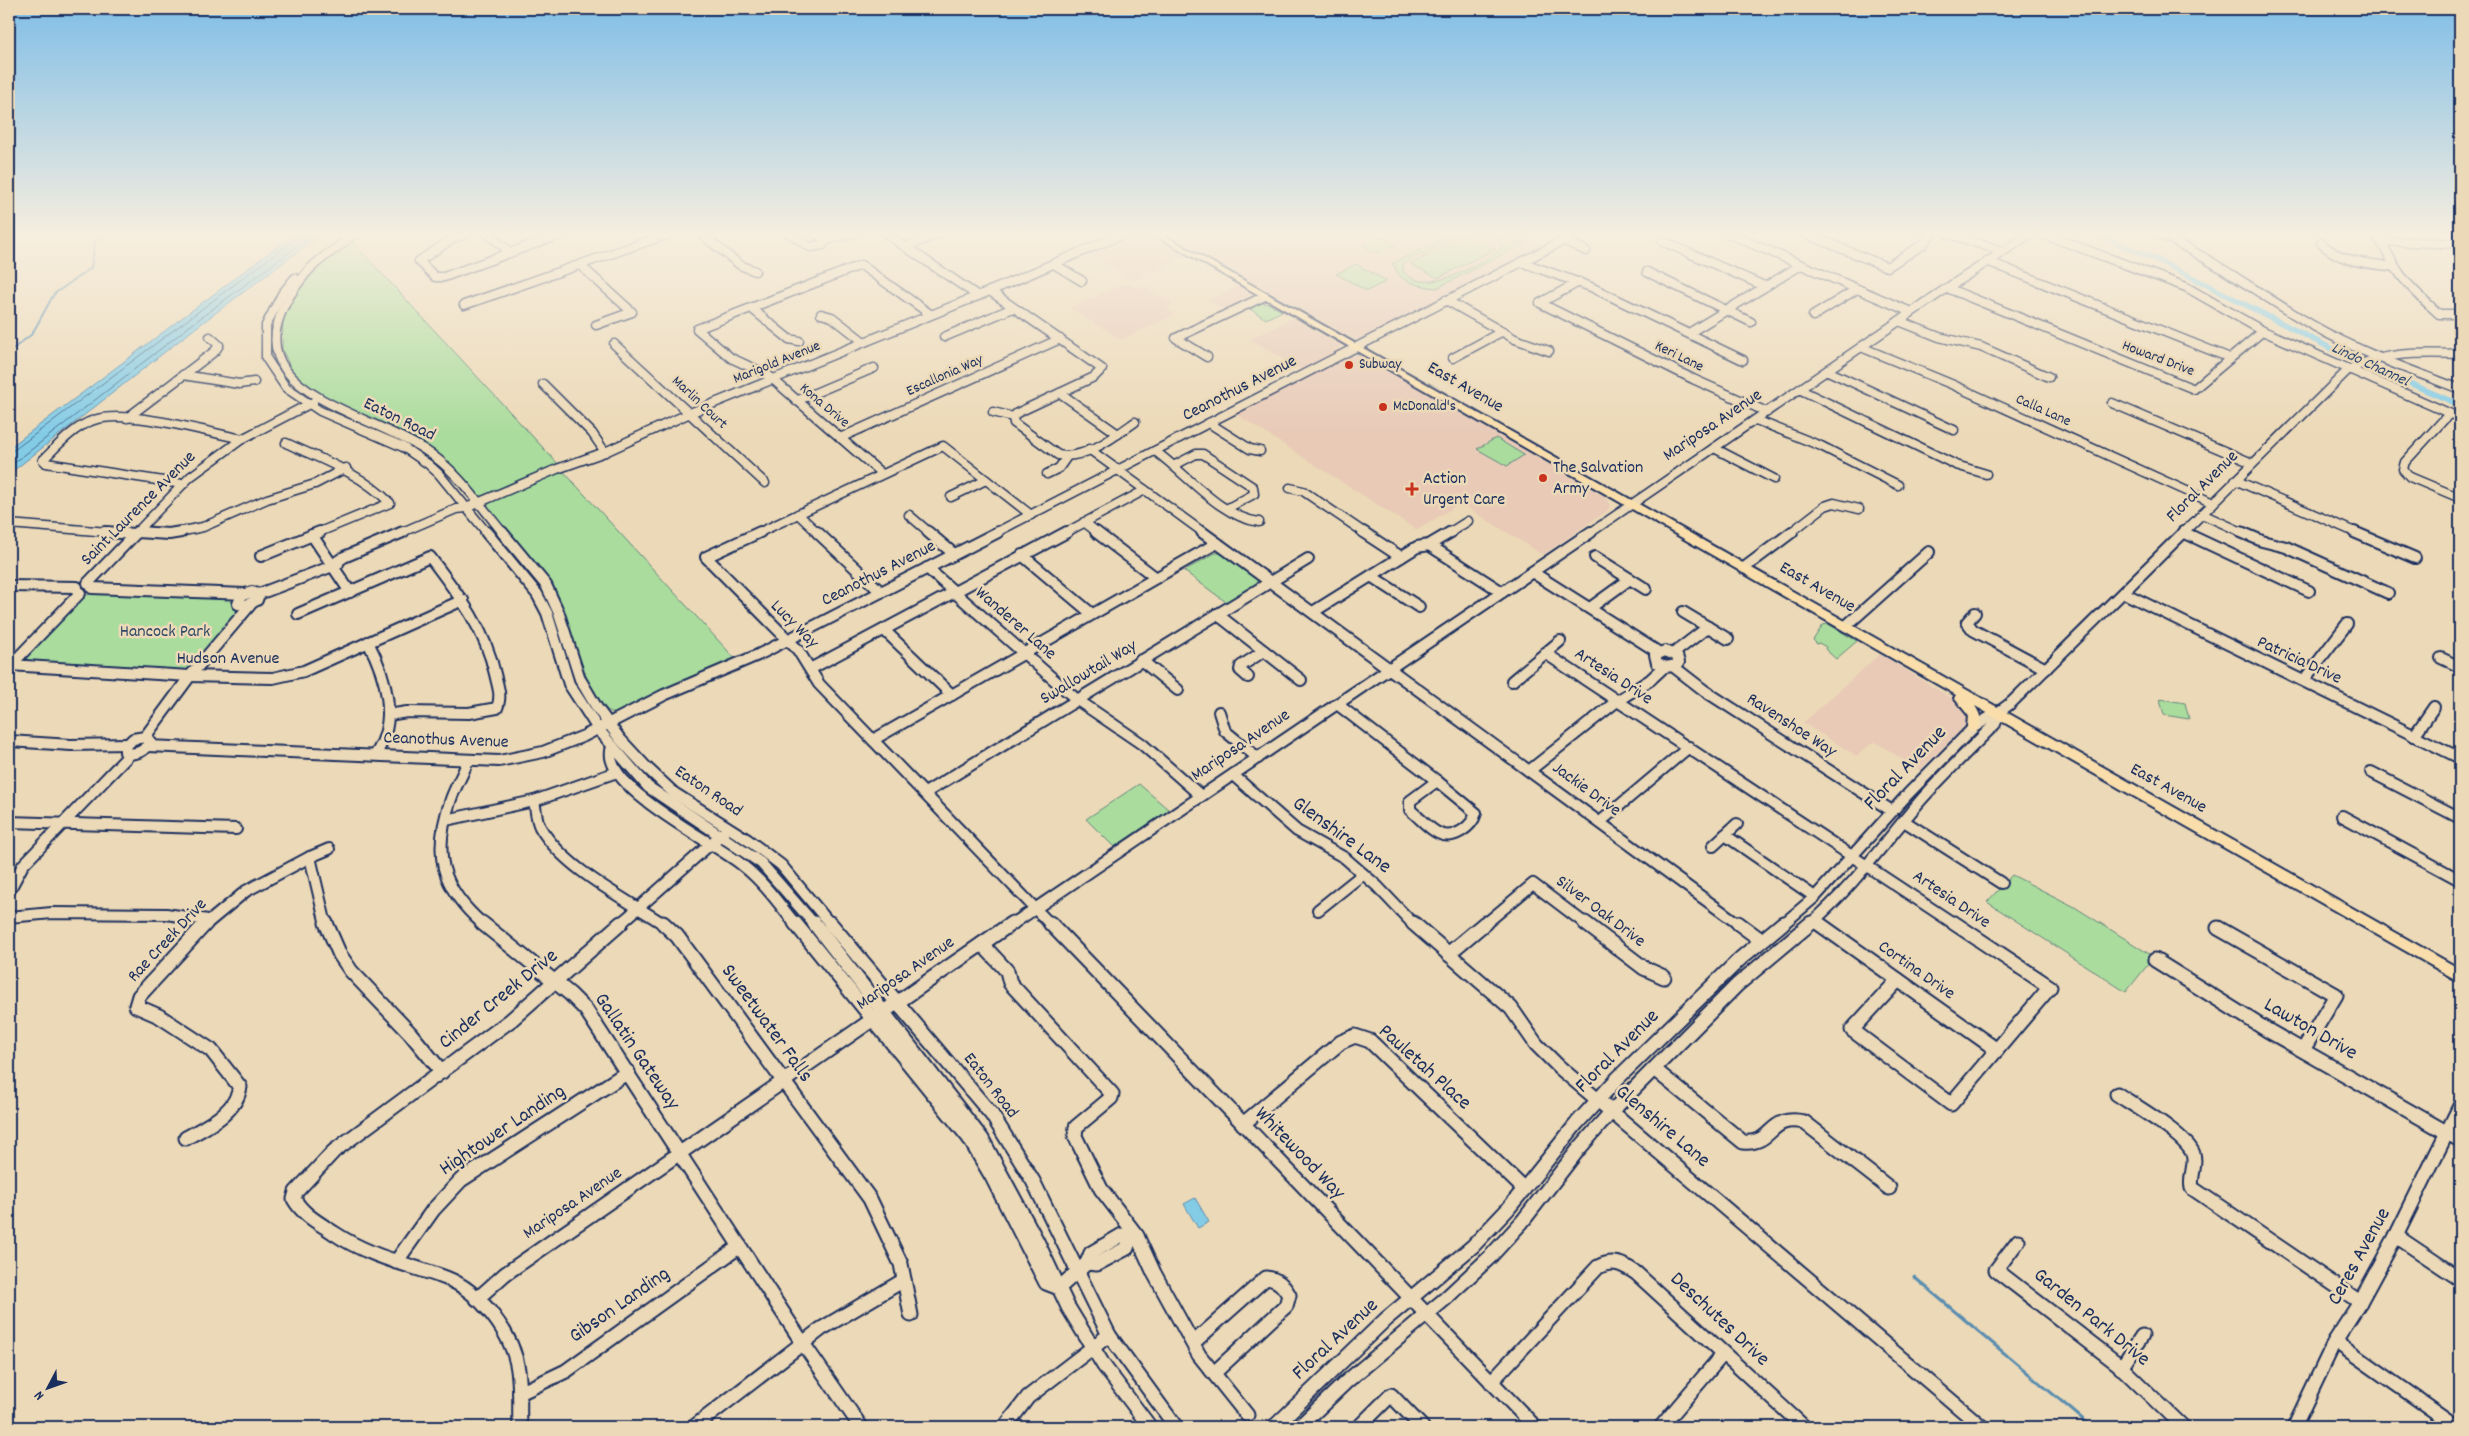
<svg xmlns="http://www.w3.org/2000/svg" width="2469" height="1436" font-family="Dekko,sans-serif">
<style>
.built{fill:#e8cab7}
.green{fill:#aadc9d;stroke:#62867e}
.water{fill:#84cce6;stroke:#5a8db0}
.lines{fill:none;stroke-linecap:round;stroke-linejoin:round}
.shore{stroke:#456e94;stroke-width:1}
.stream-far1{stroke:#5a8db0;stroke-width:2}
.stream{stroke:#5a8db0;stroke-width:3}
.canal{stroke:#84cce6;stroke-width:5.5}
.minor-far2-casing{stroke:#1b2f5e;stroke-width:11}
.minor-far1-casing{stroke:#1b2f5e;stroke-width:14}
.minor-casing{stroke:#1b2f5e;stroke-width:17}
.major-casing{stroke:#1b2f5e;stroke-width:4}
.minor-far2{stroke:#ecd9b7;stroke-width:8}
.minor-far1{stroke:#ecd9b7;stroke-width:10}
.minor{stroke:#ecd9b7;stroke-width:13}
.major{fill:#f9deab;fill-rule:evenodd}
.poi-dot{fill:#c8321e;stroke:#ecd9b7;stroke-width:2}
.labels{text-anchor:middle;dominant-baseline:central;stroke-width:5;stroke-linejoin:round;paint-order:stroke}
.far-street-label{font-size:15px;fill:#1b2f5e;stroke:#ecd9b7}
.far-poi-label{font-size:15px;fill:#1b2f5e;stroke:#ecd9b7;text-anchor:start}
.far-water-label{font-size:16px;font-style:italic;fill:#2b4772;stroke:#ecd9b7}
.street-label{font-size:18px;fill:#1b2f5e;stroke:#ecd9b7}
.poi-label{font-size:18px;fill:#1b2f5e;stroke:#ecd9b7;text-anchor:start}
.park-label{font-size:18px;fill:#304967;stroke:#ecd9b7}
.near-street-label{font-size:21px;fill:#1b2f5e;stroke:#ecd9b7}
</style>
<rect width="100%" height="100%" fill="#ecd9b7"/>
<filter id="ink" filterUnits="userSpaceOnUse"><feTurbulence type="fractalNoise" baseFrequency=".02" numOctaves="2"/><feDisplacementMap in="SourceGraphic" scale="10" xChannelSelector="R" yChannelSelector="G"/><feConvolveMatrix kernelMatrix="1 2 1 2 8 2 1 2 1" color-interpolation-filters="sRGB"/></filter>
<g filter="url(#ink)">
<g class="built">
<path d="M1137 233H1146L1187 256 1133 280 1089 253Z"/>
<path d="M1166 233H1515L1543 245 1357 341Z"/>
<path d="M1126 283 1136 288 1147 287 1152 293 1172 302 1167 309 1175 315 1121 340 1070 308Z"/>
<path d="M1239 286 1254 297 1226 311 1208 300Z"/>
<path d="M1293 318 1340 345 1339 352 1303 371 1250 339Z"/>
<path d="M1355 355 1364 357 1605 497 1610 504 1608 510 1543 555 1460 503 1417 530 1236 414 1346 357Z"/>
<path d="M1880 654 1959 703 1972 719 1920 770 1874 741 1857 756 1803 723Z"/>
</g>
<g class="green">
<path d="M1455 233H1470L1459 236 1409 260 1403 265V271C1424 298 1479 265 1500 250L1502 245 1495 237 1481 233C1493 233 1505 233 1509 247L1520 241 1525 243 1437 288C1428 287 1397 284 1395 266L1391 264Z"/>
<path d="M1467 236 1495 249 1438 278 1410 264Z"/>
<path d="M1380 237 1396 244 1377 253 1362 245Z"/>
<path d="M350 239 558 464 549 471 476 498 449 465 326 402 294 375 282 349 283 319 298 288Z"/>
<path d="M1356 264 1387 281 1367 291 1336 274Z"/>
<path d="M1261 303 1269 304 1282 311 1266 319 1250 309Z"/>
<path d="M1496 438 1524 455 1507 466 1477 449Z"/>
<path d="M563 471 738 662 619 715C582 709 568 615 550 586L486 508 491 501Z"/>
<path d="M1215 553H1221L1257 579V583L1226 602 1184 571Z"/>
<path d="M94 592 235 598 241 611 191 669 184 671 22 661 81 598Z"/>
<path d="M1828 624 1857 641 1836 659 1825 649 1826 647 1819 643 1817 644 1813 640 1823 625Z"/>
<path d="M2160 699 2185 703 2189 719 2164 715Z"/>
<path d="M1139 784 1169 810 1114 847 1086 819Z"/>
<path d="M2012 875 2073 906 2154 957 2126 992 1987 902Z"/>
</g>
<g class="water">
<path d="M295 233H323L198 326 9 474V448Z"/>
<path d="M1195 1198 1209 1222 1198 1228 1184 1204Z"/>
</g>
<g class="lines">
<g class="shore">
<path d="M9 451 14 450 295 239 297 233"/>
<path d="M9 467 195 322 315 233"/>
</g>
<path class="stream-far1" d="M9 352 32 334 54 294 91 268 95 241 105 233"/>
<path class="stream" d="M1914 1277 2092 1427"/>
<path class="canal" d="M2092 233 2160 261 2340 353 2460 405"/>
<defs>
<g id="minor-far2">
<path d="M354 233C340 248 321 256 307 272 212 388 354 405 425 450 457 470 479 504 503 533"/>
<path d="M467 233 452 239 419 261 435 277H444L564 233"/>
<path d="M487 233 510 252"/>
<path d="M700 233 740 265 755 271"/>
<path d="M789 233 810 247 823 245 826 240"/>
<path d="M815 233 826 240"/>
<path d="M885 233 978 296"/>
<path d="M1727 233 1911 312"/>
<path d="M1804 233 1887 267 1922 245 1932 233"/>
<path d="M1946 233 2002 251"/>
<path d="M2041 233 2186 287 2263 331 2460 418"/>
<path d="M2158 233C2213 259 2260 295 2312 325 2359 352 2410 370 2460 389"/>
<path d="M2374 233C2385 245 2390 260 2400 274 2411 289 2425 301 2439 314H2460"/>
<path d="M826 240 854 233"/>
<path d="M1563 240 1586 251"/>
<path d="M1662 241 1764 286"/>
<path d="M2383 241 2460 244"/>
<path d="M2321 243C2341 263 2368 263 2395 267"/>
<path d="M906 247 937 234"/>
<path d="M1987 261 2230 358"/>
<path d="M1521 262 1591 287 1743 360"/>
<path d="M1054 264 1082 281"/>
<path d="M580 265 632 312 596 325"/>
<path d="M1647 272 1751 322"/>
<path d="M295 278 282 294 266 325V358L286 388 320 411 403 447 428 464 439 474 487 533"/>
<path d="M1579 282 1540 303 1693 379 1767 412"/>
<path d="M1947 288 2194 389 2263 331"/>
<path d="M990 291 1102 369 1094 377 1017 413 1013 417 1014 423 1058 455C1085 460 1114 437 1135 422"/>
<path d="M1446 300 1515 339 1549 351"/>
<path d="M464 305 671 233"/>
<path d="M751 308 789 339 799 341"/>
<path d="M821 314 832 317 864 342"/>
<path d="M1813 316 1857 289"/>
<path d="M1899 321 1939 337 1981 347 2049 377"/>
<path d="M1689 333 1801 265"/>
<path d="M944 337 1013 308"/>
<path d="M614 344 765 483"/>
<path d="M1861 347 1951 384 2213 503"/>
<path d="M1207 357 1176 338 1265 296"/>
<path d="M1453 358 1501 332"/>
<path d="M1828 371 1954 430"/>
<path d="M183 375 239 384 254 382"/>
<path d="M543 384 592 433 605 452"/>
<path d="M1801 390 1956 465 1986 474"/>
<path d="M1060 393 1118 434"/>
<path d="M796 401 874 368"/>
<path d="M2112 403 2252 463"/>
<path d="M993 412 1013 417"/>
<path d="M2449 414 2405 462 2403 469 2410 477 2460 498"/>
<path d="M127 418 215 351 219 345 210 337"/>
<path d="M1756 420 1821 446 1898 485"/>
<path d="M1209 423 1250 449 1260 451"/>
<path d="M840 438 1060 339"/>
<path d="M286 443C323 460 360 473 390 503L317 533"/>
<path d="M1714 448 1774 479"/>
<path d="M1089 449 1204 533"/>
<path d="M1155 451C1186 473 1220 517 1259 522"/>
<path d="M1175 465 1196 454H1203L1253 487 1254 494 1228 508"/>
<path d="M882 474 768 375 731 358 697 329 861 265 930 314"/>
<path d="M1047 474 1059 468 1066 458"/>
<path d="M2235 480 2357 533"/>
<path d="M183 484 46 463 43 460C57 446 75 426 94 420 128 409 206 432 242 439"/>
<path d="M1290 488 1303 491 1365 533"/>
<path d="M951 497 986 480"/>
<path d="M798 514 818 533"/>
<path d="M2202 514 2244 533"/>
<path d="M909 515 930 533"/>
<path d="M1084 522 1098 533"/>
<path d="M9 524 121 533"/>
<path d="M137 532 151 533"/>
<path d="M2183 532 2185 533"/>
<path d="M136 533 190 477 242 439 313 402"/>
<path d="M174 533 203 527 267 499 315 484 346 468"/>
<path d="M400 533 456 509 466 508 557 469 605 452 690 413 990 291 1125 233"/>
<path d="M758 533 943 446 1031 515"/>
<path d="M995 533 1578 233"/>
<path d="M1065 533 1145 490"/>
<path d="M1449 533 1468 521"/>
<path d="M1590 533 1947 288 2032 233"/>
<path d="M1790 533 1825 506 1834 503 1859 509"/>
<path d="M2183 533 2348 370C2384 351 2421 353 2460 354"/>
</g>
<g id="minor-far1">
<path d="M105 532 135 534"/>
<path d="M137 532 169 534 181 532"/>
<path d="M486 532 537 594 547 613 569 684 598 729 648 787 761 863 815 925"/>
<path d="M502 532 546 585 558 611 580 679 597 708 620 739 646 767 674 793 748 840 781 865 831 925"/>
<path d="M760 532 706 557 798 650 819 684 1051 925"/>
<path d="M817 532 881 592"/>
<path d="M928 532 954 554"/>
<path d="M1096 532 1155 577"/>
<path d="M1202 532 1740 925"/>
<path d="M1363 532 1401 557"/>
<path d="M2183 532 2309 591"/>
<path d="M2241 532 2262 541 2286 547 2388 593"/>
<path d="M2354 532 2415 558"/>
<path d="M312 535 350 592"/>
<path d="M1429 545 1451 532"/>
<path d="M1022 555 1092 614"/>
<path d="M261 556 320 532"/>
<path d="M1595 557 1646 589"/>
<path d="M332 565 344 557 403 532"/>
<path d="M927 568 1076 699 1142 744 1201 796"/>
<path d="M1744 568 1792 532"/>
<path d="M1532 572 1658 652"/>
<path d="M1371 576 1419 607"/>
<path d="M88 583 137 532"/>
<path d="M9 586 77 587"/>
<path d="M92 588 245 594"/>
<path d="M252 592 259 594 257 600 247 605 238 604 242 595Z"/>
<path d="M2124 593 2460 758"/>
<path d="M259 594 338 564"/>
<path d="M1590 608 1630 579"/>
<path d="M1313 612 1417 547 1429 545 1502 592"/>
<path d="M1683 612 1728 639"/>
<path d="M1975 613 1967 622 1973 630 2046 669"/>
<path d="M298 614 430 557C458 594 485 628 495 674 498 687 502 696 497 708L469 713 407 712 388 715"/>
<path d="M1217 614 1301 680"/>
<path d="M1846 626 1929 552"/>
<path d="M884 630 952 695"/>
<path d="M368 642C386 676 399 721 375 755"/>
<path d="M1665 651 1677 656 1679 662 1677 665 1666 667 1657 663 1655 655Z"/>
<path d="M1545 653 1956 925"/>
<path d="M1674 653 1708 627"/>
<path d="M2441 658 2460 667"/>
<path d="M1141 660 1178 690"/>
<path d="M9 665 190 676 273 678 304 671 463 600"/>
<path d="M11 665 80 593"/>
<path d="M1674 667 1705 691 1892 811"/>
<path d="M812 668 1067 532"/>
<path d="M1248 677 1240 670 1241 666 1264 651"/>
<path d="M2304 680 2347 624"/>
<path d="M1512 681 1560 641"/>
<path d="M1337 704 1437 781"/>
<path d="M1219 712 1225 731 1258 758"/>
<path d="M2414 736 2434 707"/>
<path d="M145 737 190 676 251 604"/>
<path d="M145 737 150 741C145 751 136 756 125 752V747L133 739Z"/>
<path d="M873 740 1217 543"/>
<path d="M9 741 71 745 127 744"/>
<path d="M148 746 499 761 543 752 584 736 664 695 758 655 998 532"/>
<path d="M612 747C597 786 716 843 742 865 764 882 779 904 796 925"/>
<path d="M468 760C464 773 456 785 451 799 432 853 440 887 484 925"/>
<path d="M1529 771 1617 701 1650 680 1664 667"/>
<path d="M2371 772 2460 818"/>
<path d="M1233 775 1297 831 1345 858 1377 886 1414 925"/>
<path d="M1437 781 1476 813C1472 827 1453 841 1438 833 1428 828 1419 817 1410 810V801Z"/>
<path d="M925 793 1308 559"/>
<path d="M534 801C536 810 536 819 540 827 564 869 626 899 665 925"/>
<path d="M2342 816 2460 880"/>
<path d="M446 820 534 801 617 772"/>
<path d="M1904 821 2001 883"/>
<path d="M9 822 236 829"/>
<path d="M1600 822 1689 747"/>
<path d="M1725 835 1815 897"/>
<path d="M1713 846 1737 824"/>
<path d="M9 891 23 865 130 754"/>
<path d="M1318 910 1363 874"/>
<path d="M9 917 52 913 166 914 208 920"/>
<path d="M1815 921 1820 925"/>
<path d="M205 925 246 891 310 857"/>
<path d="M326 925 310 857 329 849"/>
<path d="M619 925 724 832"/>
<path d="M1011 925 1591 532"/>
<path d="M1484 925 1533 884 1587 925"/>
<path d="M1782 925 1815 897 1908 794 1973 728C1986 718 2000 713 2012 702L2184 532"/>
<path d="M1809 925C1852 888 1884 843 1921 800 1944 774 1970 749 1995 724L1998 714"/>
</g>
<g id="minor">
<path d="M326 923 340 955 351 971 410 1033 442 1072"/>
<path d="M482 923 570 994 586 1010 802 1342 861 1427"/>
<path d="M663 923 677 936 870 1199 901 1264 911 1315"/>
<path d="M795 923 969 1138 992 1177 1046 1283 1059 1288 1087 1263 1091 1253 1122 1235 1130 1239"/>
<path d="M814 923 982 1139 1037 1241 1068 1307 1104 1366 1150 1427"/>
<path d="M830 923 992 1115 1033 1181 1109 1335 1176 1427"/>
<path d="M1050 923 1535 1427"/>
<path d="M1413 923 1511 1008 1536 1044 1559 1067 1982 1427"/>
<path d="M1585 923 1644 968 1664 977"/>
<path d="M1738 923 1761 940"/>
<path d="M1818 923 1997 1050"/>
<path d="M2218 928 2336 995 2303 1050"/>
<path d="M982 944 1007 971 1010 983 1112 1094 1111 1098 1076 1127 1075 1136 1101 1189 1137 1236 1130 1239 1127 1248 1097 1264 1087 1263"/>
<path d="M1448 954 1485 923"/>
<path d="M2155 960 2267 1030 2460 1140"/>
<path d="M1898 980 1852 1030 1951 1104 2050 987 1954 923"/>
<path d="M1654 1069 1743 1142C1774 1145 1768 1114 1804 1122L1889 1188"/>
<path d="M2117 1094C2135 1106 2186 1135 2193 1154 2197 1164 2189 1177 2192 1188L2360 1302"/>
<path d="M1243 1124 1341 1042 1355 1036 1370 1041 1524 1189"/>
<path d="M186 1138C207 1126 236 1113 240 1087L211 1050 159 1016 136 1006 139 996 206 923"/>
<path d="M1137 1236 1154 1273 1199 1355 1247 1415"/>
<path d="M2396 1236 2460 1279"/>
<path d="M2018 1241 1996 1270 2118 1364 2183 1427"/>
<path d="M396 1262 433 1210 461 1180 628 1072"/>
<path d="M477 1299 505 1274 1012 923"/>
<path d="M2335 1341 2457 1427"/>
<path d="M1193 1343 1266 1278C1278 1279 1283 1285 1289 1295L1286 1306 1214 1373"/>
<path d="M2121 1368 2142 1336"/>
<path d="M1491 1382 1598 1267C1613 1259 1623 1264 1636 1273L1804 1427"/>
<path d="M520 1393 566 1371 740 1246"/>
<path d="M520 1427C519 1408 521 1389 518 1370 513 1334 480 1291 446 1278 407 1264 368 1256 334 1233 319 1223 303 1215 294 1199L296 1192 334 1151 511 1020 621 923"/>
<path d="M694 1427 821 1329 904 1280"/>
<path d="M1005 1427 1028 1397 1109 1335"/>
<path d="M1274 1427 1386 1319 1473 1246 1508 1209 1577 1123 1618 1078 1741 958 1783 923"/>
<path d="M1299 1427 1346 1382 1445 1299 1490 1257 1522 1222 1578 1150 1612 1111 1737 985 1811 923"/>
<path d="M1359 1427 1391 1395 1422 1427"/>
<path d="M1661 1427 1723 1354"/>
<path d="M2294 1427 2335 1341 2360 1302 2396 1236 2460 1106"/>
</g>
<path id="major" d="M1151 233H1160L2460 969V982L1975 706C1981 715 1983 722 1977 731H1969L1967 728 1968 715 1954 698 1956 695Z"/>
</defs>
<use href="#minor-far2" class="minor-far2-casing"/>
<use href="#minor-far1" class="minor-far1-casing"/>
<use href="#minor" class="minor-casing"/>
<use href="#major" class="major-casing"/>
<use href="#minor-far2" class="minor-far2"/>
<use href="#minor-far1" class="minor-far1"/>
<use href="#minor" class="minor"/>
<use href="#major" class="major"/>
</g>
</g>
<linearGradient id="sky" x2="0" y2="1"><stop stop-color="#80bee7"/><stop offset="0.54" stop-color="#f6eedf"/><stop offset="1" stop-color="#f6eedf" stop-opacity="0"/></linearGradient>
<rect width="2469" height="434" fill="url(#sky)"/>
<g class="poi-dot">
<circle cx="1349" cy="365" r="5"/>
<circle cx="1383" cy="407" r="5"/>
<circle cx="1543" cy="478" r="5"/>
<path d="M1409.5 481.5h5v5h5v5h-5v5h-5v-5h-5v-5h5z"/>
</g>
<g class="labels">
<g class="far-street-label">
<text transform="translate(1679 357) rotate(26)">Keri Lane</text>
<text transform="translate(2158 359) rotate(21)">Howard Drive</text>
<text transform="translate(777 363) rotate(-22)">Marigold Avenue</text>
<text transform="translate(945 376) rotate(-24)">Escallonia Way</text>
<text transform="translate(699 403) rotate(43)">Marlin Court</text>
<text transform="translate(824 406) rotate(40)">Kona Drive</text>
<text transform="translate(2043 411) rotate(24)">Calla Lane</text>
</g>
<g class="far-poi-label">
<text x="1359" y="365">Subway</text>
<text x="1393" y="407">McDonald's</text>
</g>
<g class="far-water-label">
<text transform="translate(2370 365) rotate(25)">Lindo Channel</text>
</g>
<g class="street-label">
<text transform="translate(1465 388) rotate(30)">East Avenue</text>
<text transform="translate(1240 389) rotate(-27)">Ceanothus Avenue</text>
<text transform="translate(399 420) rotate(26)">Eaton Road</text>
<text transform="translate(1713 426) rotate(-34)">Mariposa Avenue</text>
<text transform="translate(2203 487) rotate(-45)">Floral Avenue</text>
<text transform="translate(139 509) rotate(-45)">Saint Laurence Avenue</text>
<text transform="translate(879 574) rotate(-27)">Ceanothus Avenue</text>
<text transform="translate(1817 588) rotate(30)">East Avenue</text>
<text transform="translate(1015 624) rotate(41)">Wanderer Lane</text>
<text transform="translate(794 625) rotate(45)">Lucy Way</text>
<text x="228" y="659">Hudson Avenue</text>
<text transform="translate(2299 661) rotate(25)">Patricia Drive</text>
<text transform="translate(1089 673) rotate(-31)">Swallowtail Way</text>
<text transform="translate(1613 677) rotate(33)">Artesia Drive</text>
<text transform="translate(1791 726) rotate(33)">Ravenshoe Way</text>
<text transform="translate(446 741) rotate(2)">Ceanothus Avenue</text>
<text transform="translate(1241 746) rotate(-34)">Mariposa Avenue</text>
<text transform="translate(2168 789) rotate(29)">East Avenue</text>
<text transform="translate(1586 790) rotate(36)">Jackie Drive</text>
<text transform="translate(708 792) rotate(34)">Eaton Road</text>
<text transform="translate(1951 900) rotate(34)">Artesia Drive</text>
<text transform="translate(1600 912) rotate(37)">Silver Oak Drive</text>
<text transform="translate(168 941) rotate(-47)">Rae Creek Drive</text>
<text transform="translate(1916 971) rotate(35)">Cortina Drive</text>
<text transform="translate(906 974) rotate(-35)">Mariposa Avenue</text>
<text transform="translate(990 1086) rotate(52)">Eaton Road</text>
<text transform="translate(573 1204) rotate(-34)">Mariposa Avenue</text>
</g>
<g class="poi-label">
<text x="1553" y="468">The Salvation<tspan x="1553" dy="21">Army</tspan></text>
<text x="1423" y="479">Action<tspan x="1423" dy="21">Urgent Care</tspan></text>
</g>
<g class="park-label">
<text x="165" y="632">Hancock Park</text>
</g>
<g class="near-street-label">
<text transform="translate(1906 769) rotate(-46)">Floral Avenue</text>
<text transform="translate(1341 836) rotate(36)">Glenshire Lane</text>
<text transform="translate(499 1000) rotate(-39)">Cinder Creek Drive</text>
<text transform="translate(766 1024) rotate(54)">Sweetwater Falls</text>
<text transform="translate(2310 1030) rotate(30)">Lawton Drive</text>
<text transform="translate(636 1052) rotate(56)">Gallatin Gateway</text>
<text transform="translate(1618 1052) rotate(-45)">Floral Avenue</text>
<text transform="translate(1424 1068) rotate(42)">Pauletah Place</text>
<text transform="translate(1662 1127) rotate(40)">Glenshire Lane</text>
<text transform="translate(503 1131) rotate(-34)">Hightower Landing</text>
<text transform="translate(1299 1154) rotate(46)">Whitewood Way</text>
<text transform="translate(2360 1257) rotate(-61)">Ceres Avenue</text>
<text transform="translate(620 1306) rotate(-35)">Gibson Landing</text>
<text transform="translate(2091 1318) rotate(39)">Garden Park Drive</text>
<text transform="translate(1719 1320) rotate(43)">Deschutes Drive</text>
<text transform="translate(1336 1340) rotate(-43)">Floral Avenue</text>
</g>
</g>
<rect width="2469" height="1436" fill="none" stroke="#ecd9b7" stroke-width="30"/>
<rect x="15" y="15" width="2439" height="1406" fill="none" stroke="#1b2f5e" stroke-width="2" filter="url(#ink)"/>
<g transform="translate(48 1388) rotate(229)" stroke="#ecd9b7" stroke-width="4" paint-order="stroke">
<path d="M0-4L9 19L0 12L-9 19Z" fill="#1b2f5e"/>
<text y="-8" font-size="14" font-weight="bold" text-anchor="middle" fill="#1b2f5e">N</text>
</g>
</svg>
